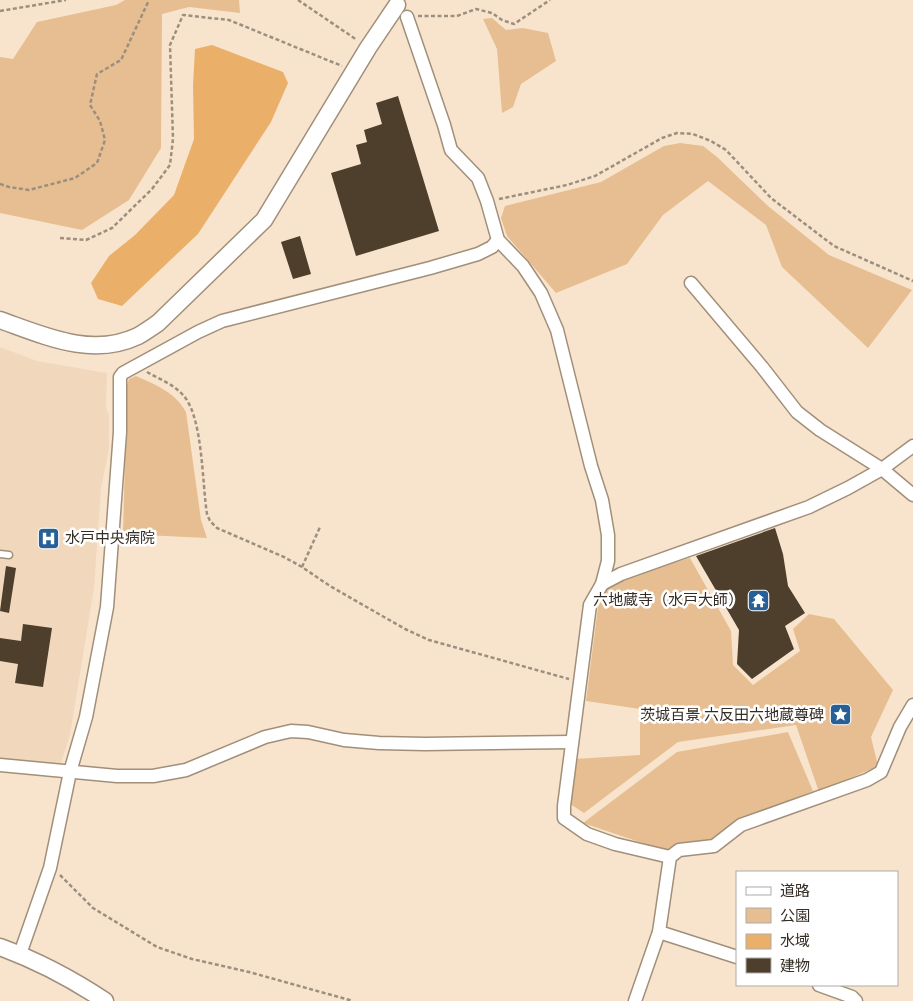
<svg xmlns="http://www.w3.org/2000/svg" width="913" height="1001" font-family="Raleway,'Noto Sans JP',sans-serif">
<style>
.built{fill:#f1d8bc}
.green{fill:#e6be91}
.water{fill:#eab069}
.building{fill:#4e3e2c}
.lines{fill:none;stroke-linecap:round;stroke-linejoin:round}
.service-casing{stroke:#a18f7a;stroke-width:9}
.minor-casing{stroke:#a18f7a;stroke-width:15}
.tertiary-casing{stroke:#a18f7a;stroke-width:19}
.path{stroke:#9d8f7f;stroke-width:2.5;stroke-dasharray:4 2.5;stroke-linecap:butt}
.service{stroke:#fff;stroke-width:6}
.minor{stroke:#fff;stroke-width:12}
.tertiary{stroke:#fff;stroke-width:16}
.labels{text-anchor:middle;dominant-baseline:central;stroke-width:5;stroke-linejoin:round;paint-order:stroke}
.poi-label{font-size:15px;fill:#342d24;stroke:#fff;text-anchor:end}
</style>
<rect width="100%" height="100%" fill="#f8e4cd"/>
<path class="built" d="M0 347 37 361 107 373 106 407 109 416V449L101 488 94 588 70 735 61 763 0 761Z"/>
<g class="green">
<path d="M125 0H239L240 13 189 7 162 14 161 148 129 200 82 230 0 213V57L13 59 37 22 116 5Z"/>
<path d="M492 18 506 30 523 28 548 33 556 61 521 84 513 107 502 113 497 49 483 19Z"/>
<path d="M680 143 703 146 717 157 768 206 829 255 912 290 868 348 782 267 766 225 708 181 663 215 627 264 556 293 507 236 501 218 505 206 601 182 664 146Z"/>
<path d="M136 376C156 385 175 392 186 412L201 520 207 538 123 534 127 385 129 379Z"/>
<path d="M690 558 731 631 733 665 753 685 800 651 793 629 809 614 834 619 893 690 871 737 878 766 819 792 796 725 678 742 584 813 567 802 574 759 640 755V709L586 701 598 607 611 580Z"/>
<path d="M788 732 813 791 737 821 714 840 669 852 583 823 677 752Z"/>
</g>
<path class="water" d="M212 45 283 72 288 83 271 122 198 234 122 306 98 299 91 283 109 256 135 235 174 195 194 139 193 86 195 49Z"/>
<g class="building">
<path d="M398 96 439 231 356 256 331 173 361 164 356 145 367 142 364 130 382 124 376 103Z"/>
<path d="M300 236 311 274 293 279 281 242Z"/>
<path d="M775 528 783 554 788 586 805 613 785 626 794 649 752 679 737 664 739 630 696 556Z"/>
<path d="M6 566 16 568 9 613 0 611Z"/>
<path d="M23 624 52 628 43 687 15 683 18 664 0 661V638L21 641Z"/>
</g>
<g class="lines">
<defs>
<path id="service" d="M0 554 9 555"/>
<g id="minor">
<path d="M407 17 444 125 451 150 478 178 487 201 498 240 523 266 541 293 557 330 591 466 602 500 608 535V561L602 584 590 605 564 806V818L587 834 615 844 670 857"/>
<path d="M691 283 762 367 797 412 820 430 882 469 913 495"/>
<path d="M602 584 621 574 809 507 848 488 882 469 913 446"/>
<path d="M0 765 117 776H153L186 770 265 737 291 731 308 732 344 740 379 743 425 744 572 742"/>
<path d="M659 932 737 957"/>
<path d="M20 954 50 868 70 772 86 717 107 607 120 432V377L123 373 198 332 222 321 430 268 478 254 492 247 498 240"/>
<path d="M819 985 852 997 856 1001"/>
<path d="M635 1001 659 932 670 857 679 850 714 846 741 825 867 780 881 772 900 727 913 705"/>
</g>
<g id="tertiary">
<path d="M0 320C45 336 92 358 138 336 145 332 152 327 158 323L264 220 368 48 397 5"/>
<path d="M0 947C38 961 72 979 105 1001"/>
</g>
</defs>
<use href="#service" class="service-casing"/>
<use href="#minor" class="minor-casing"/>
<use href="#tertiary" class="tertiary-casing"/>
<g class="path">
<path d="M298 0 357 40"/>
<path d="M0 11 66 0"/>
<path d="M418 16H457L476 9 492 13 502 20 514 24 550 0"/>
<path d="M0 184 9 187 29 190 75 178 97 163 105 140 100 121 90 105 97 74 121 60 149 0"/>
<path d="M499 199 567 185 595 176 662 138 677 133 693 134 711 141 726 150 771 198 834 246 913 281"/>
<path d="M60 238 86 240 112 228 152 189 170 165 173 139 170 45 183 15 229 20 342 66"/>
<path d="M147 372C159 379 173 384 183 395 203 416 202 483 207 514L210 521 217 528 284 557 302 567 330 586 405 629 429 640 569 679"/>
<path d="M302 567 320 527"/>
<path d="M60 875 93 908 157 947 192 959 249 972 353 1001"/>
</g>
<use href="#service" class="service"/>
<use href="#minor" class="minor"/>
<use href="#tertiary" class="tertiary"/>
</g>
<defs>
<symbol id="hospital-square" viewBox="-11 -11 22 22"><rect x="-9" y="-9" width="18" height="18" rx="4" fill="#266097" stroke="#fff"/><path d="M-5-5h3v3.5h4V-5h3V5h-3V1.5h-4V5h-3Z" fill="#fff"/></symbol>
<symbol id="temple-square" viewBox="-11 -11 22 22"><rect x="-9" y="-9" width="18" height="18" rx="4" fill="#266097" stroke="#fff"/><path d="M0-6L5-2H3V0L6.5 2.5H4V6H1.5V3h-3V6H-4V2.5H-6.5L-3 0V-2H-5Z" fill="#fff"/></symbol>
<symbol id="sight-square" viewBox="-11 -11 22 22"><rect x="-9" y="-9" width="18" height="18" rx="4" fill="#266097" stroke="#fff"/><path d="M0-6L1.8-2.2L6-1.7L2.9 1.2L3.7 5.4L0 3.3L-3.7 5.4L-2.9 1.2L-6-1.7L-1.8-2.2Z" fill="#fff"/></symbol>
</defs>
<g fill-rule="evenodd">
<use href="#hospital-square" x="36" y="526" width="25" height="25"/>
<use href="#temple-square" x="746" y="588" width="25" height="25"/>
<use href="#sight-square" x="828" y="702" width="25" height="25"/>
</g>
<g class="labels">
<g class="poi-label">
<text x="65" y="538" text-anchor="start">水戸中央病院</text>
<text x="743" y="600">六地蔵寺（水戸大師）</text>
<text x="824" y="715">茨城百景 六反田六地蔵尊碑</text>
</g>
</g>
<rect x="736" y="871" width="162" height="115" fill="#ffffff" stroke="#aeaba7"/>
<rect x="746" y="887" width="25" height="8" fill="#ffffff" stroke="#aeaba7"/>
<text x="780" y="896" font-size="15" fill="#342d24">道路</text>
<rect x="746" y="908" width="25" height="15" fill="#e6be91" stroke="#aeaba7"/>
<text x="780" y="921" font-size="15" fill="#342d24">公園</text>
<rect x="746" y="934" width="25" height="15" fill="#eab069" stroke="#aeaba7"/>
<text x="780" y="946" font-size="15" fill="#342d24">水域</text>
<rect x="746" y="958" width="25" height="15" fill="#4e3e2c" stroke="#aeaba7"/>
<text x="780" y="971" font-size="15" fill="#342d24">建物</text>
</svg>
